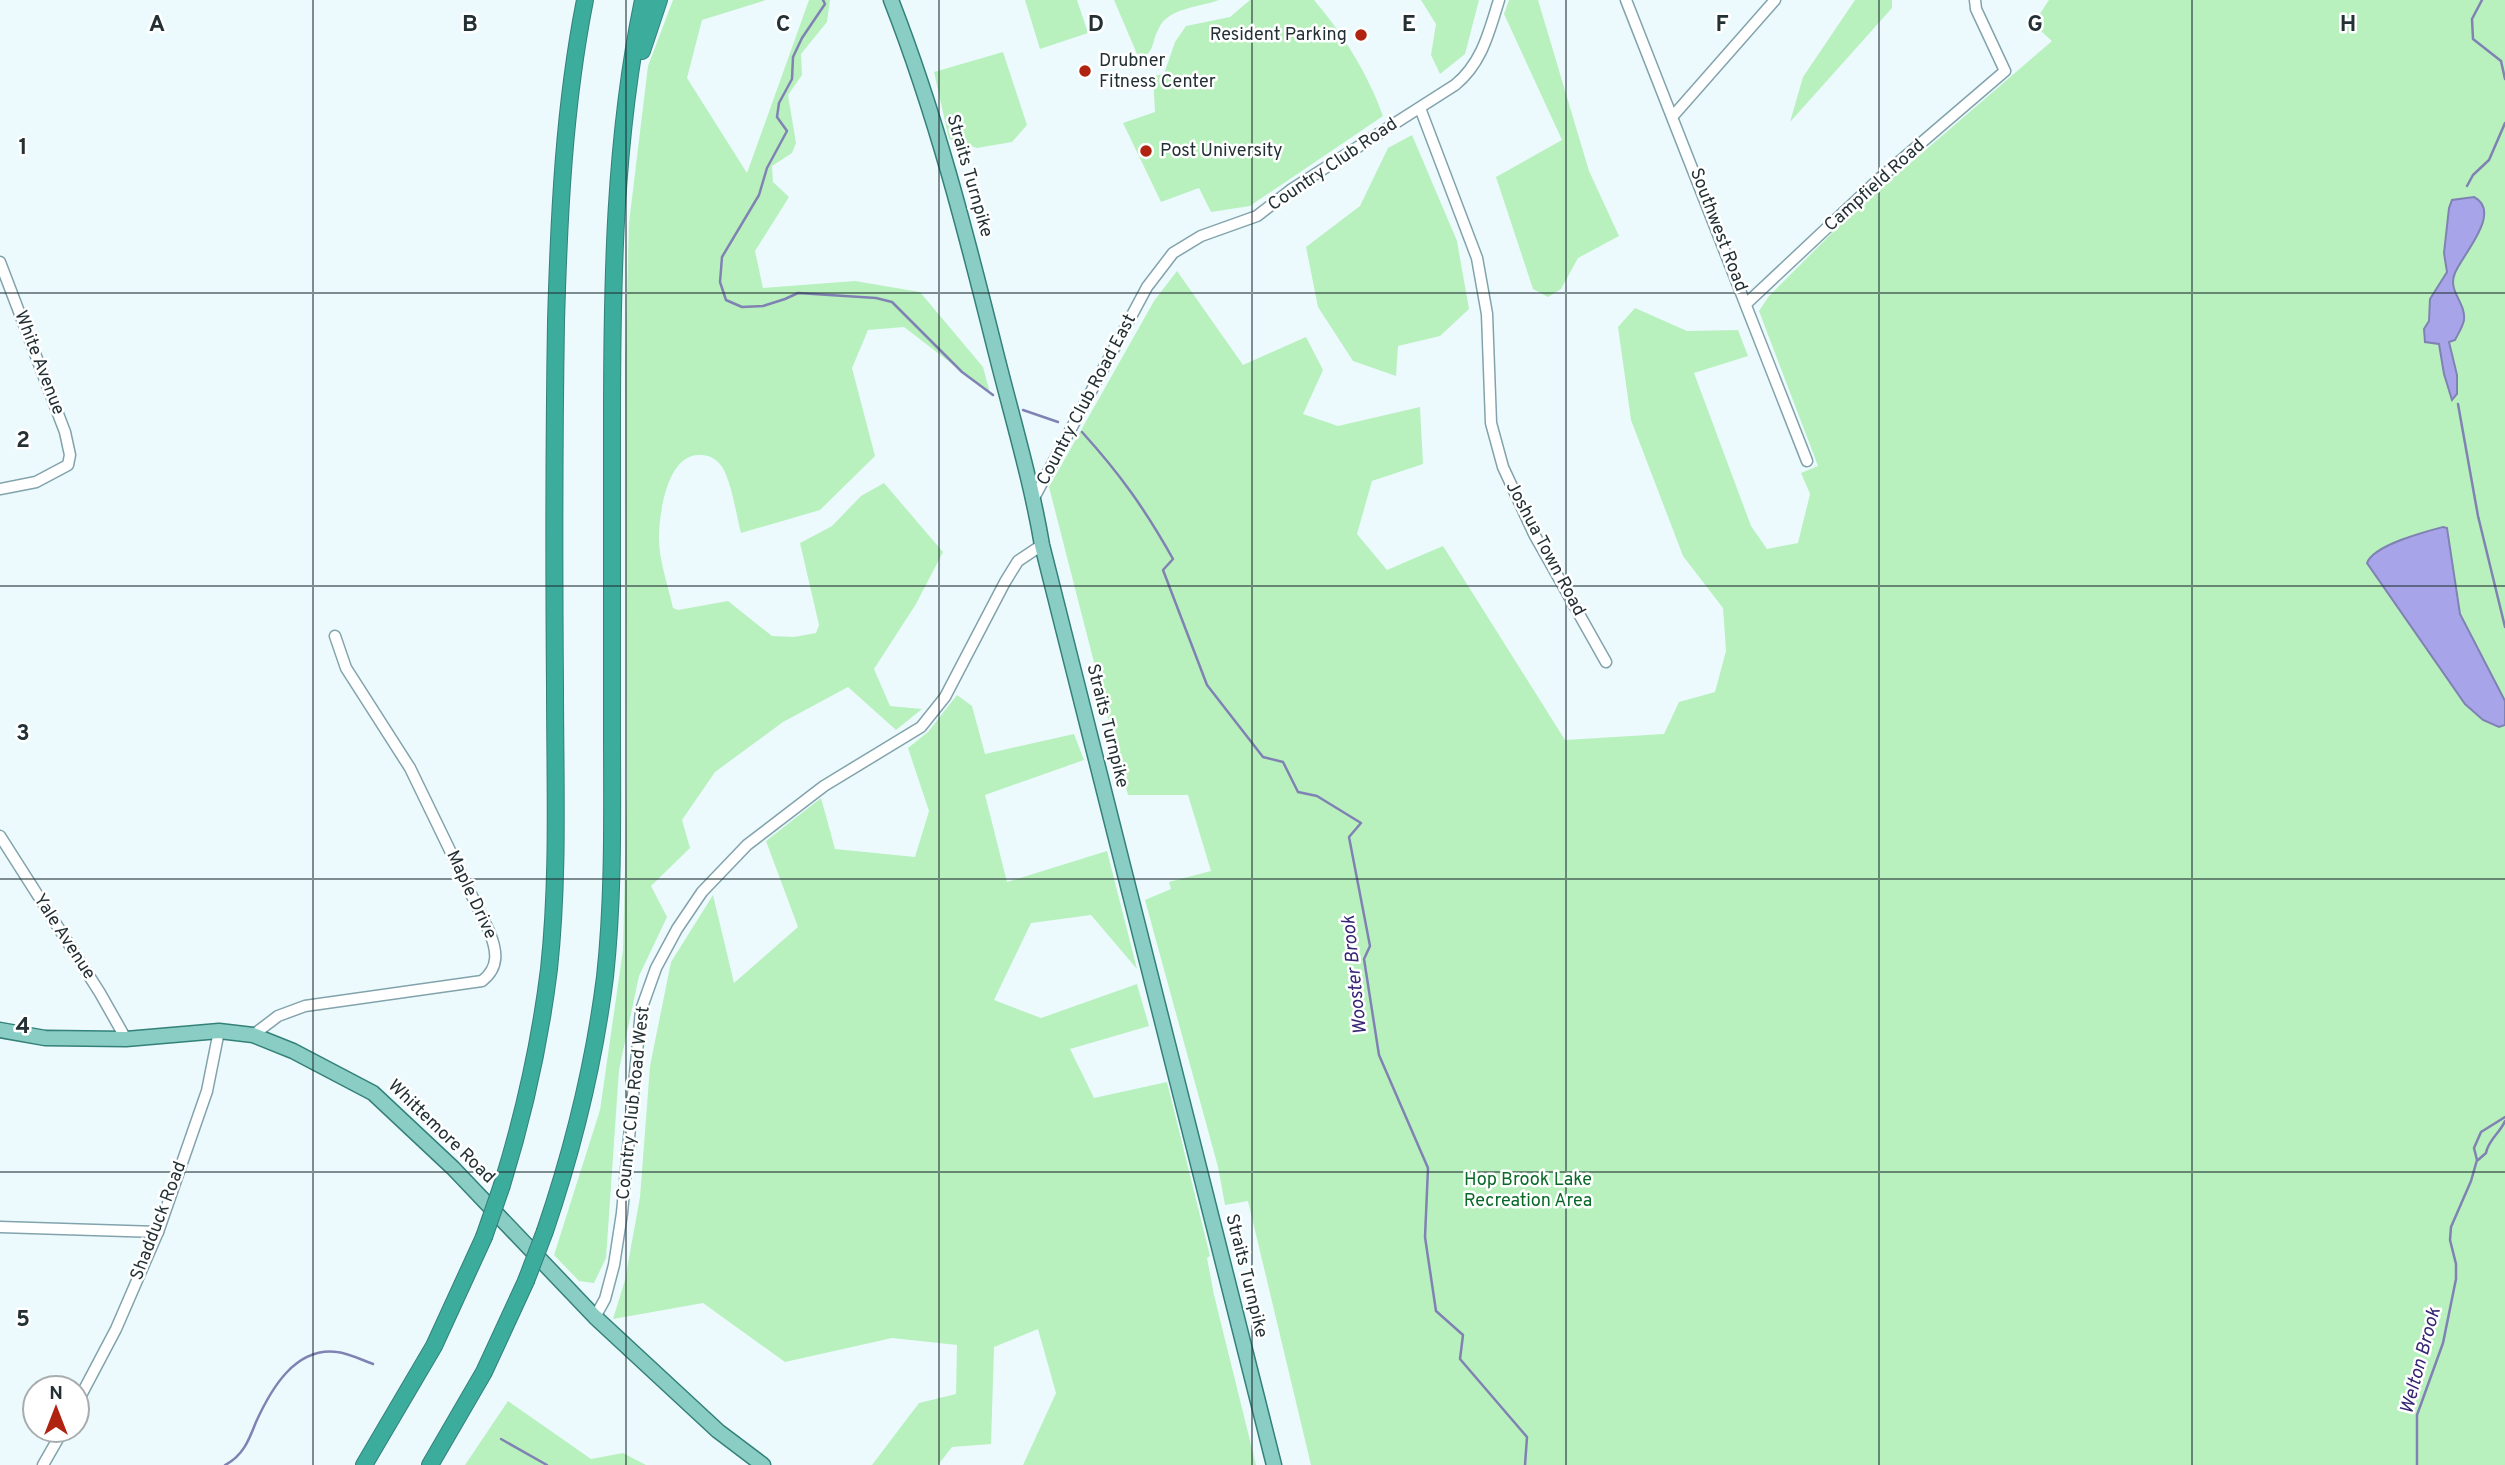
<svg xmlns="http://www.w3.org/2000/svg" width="2505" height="1465" font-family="Overpass,sans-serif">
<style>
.green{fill:#b8f1be}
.water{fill:#a8a4e9;stroke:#8082b3;stroke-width:2}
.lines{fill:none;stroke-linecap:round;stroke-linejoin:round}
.stream{stroke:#8082b3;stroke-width:2.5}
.minor-casing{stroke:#82a3ac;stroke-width:13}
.major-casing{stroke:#338179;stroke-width:17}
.highway-casing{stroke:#338179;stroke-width:18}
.minor{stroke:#fff;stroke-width:10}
.major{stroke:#8acdc4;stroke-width:14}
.highway{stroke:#3cac9d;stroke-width:16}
.highway-bridge-casing{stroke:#338179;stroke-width:18;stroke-linecap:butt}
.highway-bridge{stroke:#3cac9d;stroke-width:16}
.grid{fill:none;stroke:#233135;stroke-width:2;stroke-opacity:0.55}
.poi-dot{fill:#b12311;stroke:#fff;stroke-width:2.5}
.labels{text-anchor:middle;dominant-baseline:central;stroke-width:5;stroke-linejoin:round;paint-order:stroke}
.poi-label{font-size:18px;fill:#233135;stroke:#fff;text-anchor:start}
.street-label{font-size:18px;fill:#233135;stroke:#fff}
.park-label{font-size:18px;fill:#096928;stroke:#fff}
.water-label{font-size:19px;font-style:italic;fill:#362675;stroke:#fff}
.grid-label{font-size:23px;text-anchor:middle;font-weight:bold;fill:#233135;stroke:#fff;stroke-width:5;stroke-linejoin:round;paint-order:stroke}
</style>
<rect width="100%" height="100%" fill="#ecfafe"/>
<g class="green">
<path d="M673 0H766L702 20 687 78 747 173 809 0H830L827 22 801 54 802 75 788 95 796 143 792 153 772 166 773 182 789 197 755 251 763 288 855 281 920 292 983 367 990 393 904 327 868 330 852 368 875 456 820 510 741 533C736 515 731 474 718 462 712 456 706 455 699 455 668 455 660 509 659 534 658 558 668 585 673 608L678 610 728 601 772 636 794 637 816 633 819 625 800 543 832 526 861 496 884 483 943 552 916 604 874 669 890 706 922 709 896 730 848 687 783 722 715 772 682 820 690 848 651 886 667 917 639 976 619 1070 606 1258 594 1283 579 1281 554 1255 600 1110 623 950 627 784 625 367 629 223 648 66Z"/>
<path d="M1025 0H1077L1088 33 1040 49Z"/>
<path d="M1114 0H1219C1200 7 1168 8 1159 28 1150 45 1157 47 1140 61Z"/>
<path d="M1250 0H1314C1343 34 1368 74 1383 116L1250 206 1211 212 1199 188 1161 202 1123 123 1155 112 1153 76 1164 74 1175 42 1186 26 1230 17Z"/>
<path d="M1421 0H1479L1465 54 1440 74 1431 55 1436 24Z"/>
<path d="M1509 0H1538L1589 171 1619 236 1578 258 1561 289 1548 297 1533 289 1496 177 1562 140 1504 14Z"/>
<path d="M1855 0H1892V8L1790 122 1803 77Z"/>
<path d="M2049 0H2505V1465H1311L1248 1201 1225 1205 1218 1167 1145 900 1171 889 1169 882 1211 871 1188 795H1128L1049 487 1154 301 1177 271 1243 365 1306 337 1323 370 1303 414 1338 426 1420 407 1423 464 1372 481 1357 534 1387 570 1443 546 1565 740 1664 734 1679 702 1715 692 1726 651 1723 608 1683 556 1631 420 1618 327 1635 308 1687 331 1738 330 1748 356 1694 373 1751 526 1767 549 1798 543 1810 494 1801 473 1818 466 1759 311 1769 296 1849 216 2052 41 2033 24Z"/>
<path d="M1003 52 1027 125 1012 142 977 148 949 139 934 72Z"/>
<path d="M1412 135 1457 241 1469 309 1440 336 1398 346 1396 376 1353 361 1318 307 1306 247 1360 206 1388 148Z"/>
<path d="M957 695 972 706 985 754 1074 734 1084 760 985 795 1007 882 1107 851 1137 969 1091 915 1031 923 994 1000 1041 1018 1137 984 1149 1026 1070 1049 1094 1098 1167 1082 1210 1256 1207 1258 1214 1295 1256 1465H1023L1056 1393 1038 1329 994 1347 991 1444 952 1447 938 1465H872L919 1403 956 1394 957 1345 892 1338 785 1362 703 1303 613 1319 625 1280 640 1197 650 1066 671 962 713 895 734 983 798 927 766 841 821 798 835 849 915 857 929 811 908 748 928 732Z"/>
<path d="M508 1401 591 1459 623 1453 646 1465H465Z"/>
</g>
<g class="water">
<path d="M2474 197C2503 212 2462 255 2455 273 2447 291 2466 302 2464 320 2463 326 2458 334 2455 340L2449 342 2457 375V394L2452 400 2444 374 2439 344 2425 342 2424 329 2429 321 2430 299 2447 272 2444 253 2449 208 2452 200Z"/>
<path d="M2443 527 2447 528 2460 614 2505 701V725L2499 727 2483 720 2465 704 2367 563C2374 545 2424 532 2443 527Z"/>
</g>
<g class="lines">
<g class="stream">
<path d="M823 0 825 4 802 38 793 57 792 79 779 103 777 117 787 131 767 168 759 195 722 257 720 282 726 300 742 307 763 306 785 299 798 293 876 298 892 302 962 372 993 395"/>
<path d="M2482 0 2472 19 2473 39 2501 61 2505 79"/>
<path d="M2467 186 2473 175 2489 160 2505 123"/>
<path d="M2458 404 2478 516 2505 627"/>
<path d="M1023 410 1058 422"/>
<path d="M1082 432C1120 474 1145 509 1173 559L1163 570 1207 685 1263 757 1283 762 1298 792 1317 796 1361 823 1349 837 1370 946 1364 959 1379 1055 1428 1168 1425 1237 1436 1311 1463 1335 1460 1359 1527 1437 1525 1465"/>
<path d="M2478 1160 2486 1153C2488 1140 2500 1133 2505 1121"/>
<path d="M501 1439 547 1465"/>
<path d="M225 1465C243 1456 249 1440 256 1422 271 1389 295 1347 337 1352 348 1353 362 1360 373 1364"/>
<path d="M2417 1465V1415L2443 1343 2456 1279V1264L2450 1240 2451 1227 2471 1181 2477 1160 2474 1148 2481 1132 2505 1117"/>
</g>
<defs>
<g id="minor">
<path d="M1626 0 1807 461"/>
<path d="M1420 108 1477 258 1487 314 1491 423 1503 467 1534 534 1606 662"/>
<path d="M1673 116 1775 0"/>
<path d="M0 262 65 432 70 455 68 465 36 482 0 489"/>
<path d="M1747 303 1879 179 2005 71 1976 9 1975 0"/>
<path d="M1034 498 1147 287 1173 253 1201 236 1257 216 1292 189 1455 85C1482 63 1489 32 1499 0"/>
<path d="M0 836 100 993 126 1039"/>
<path d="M253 1035 278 1016 305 1006 482 981C500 967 497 950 489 931L410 768 346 668 335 636"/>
<path d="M0 1227 158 1232"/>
<path d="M595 1317 605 1299 614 1265 622 1213 641 1010 656 968 677 929 702 892 747 845 824 786 921 727 945 697 1005 582 1018 561 1042 545"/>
<path d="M77 1403 116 1329 158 1232 207 1091 219 1031"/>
<path d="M43 1465 63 1430"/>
</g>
<g id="major">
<path d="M891 0C936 115 966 233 996 353 1012 417 1031 480 1042 545L1274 1465"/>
<path d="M0 1030 45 1038 126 1039 219 1031 253 1035 293 1051 373 1093 453 1168 595 1317 718 1431 763 1465"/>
</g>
<g id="highway">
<path d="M642 51 659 0"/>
<path d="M502 1185C524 1114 540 1042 549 969 559 876 555 781 555 687 554 565 554 444 556 322 559 214 564 106 585 0"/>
<path d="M545 1231C573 1149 594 1064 605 977 614 894 612 811 612 728 612 626 612 524 612 422 612 281 614 139 643 0"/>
<path d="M364 1465 434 1346 484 1237"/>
<path d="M430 1465 484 1372 526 1281"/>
</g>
</defs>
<use href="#minor" class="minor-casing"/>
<use href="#major" class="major-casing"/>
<use href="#highway" class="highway-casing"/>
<use href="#minor" class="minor"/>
<use href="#major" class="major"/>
<use href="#highway" class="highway"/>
<defs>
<g id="highway-bridge">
<path d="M484 1237 502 1185"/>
<path d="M526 1281 545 1231"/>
</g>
</defs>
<use href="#highway-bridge" class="highway-bridge-casing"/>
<use href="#highway-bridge" class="highway-bridge"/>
</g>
<path class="grid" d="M313 0V1465M626 0V1465M939 0V1465M1252 0V1465M1566 0V1465M1879 0V1465M2192 0V1465M0 293H2505M0 586H2505M0 879H2505M0 1172H2505"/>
<g class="poi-dot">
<circle cx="1361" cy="35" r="7"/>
<circle cx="1085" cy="71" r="7"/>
<circle cx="1146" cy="151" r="7"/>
</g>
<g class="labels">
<g class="poi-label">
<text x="1347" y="35" text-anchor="end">Resident Parking</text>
<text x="1099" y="61">Drubner<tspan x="1099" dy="21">Fitness Center</tspan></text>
<text x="1160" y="151">Post University</text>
</g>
<g class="street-label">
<text transform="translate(1333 165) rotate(-34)">Country Club Road</text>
<text transform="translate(969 176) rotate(74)">Straits Turnpike</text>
<text transform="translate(1875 186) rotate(-42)">Campfield Road</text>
<text transform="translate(1718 230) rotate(69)">Southwest Road</text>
<text transform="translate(39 363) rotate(69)">White Avenue</text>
<text transform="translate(1087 400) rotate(-62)">Country Club Road East</text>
<text transform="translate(1545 549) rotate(62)">Joshua Town Road</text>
<text transform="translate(1107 726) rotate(76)">Straits Turnpike</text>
<text transform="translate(471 895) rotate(65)">Maple Drive</text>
<text transform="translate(64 937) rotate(57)">Yale Avenue</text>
<text transform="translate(634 1103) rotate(-84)">Country Club Road West</text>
<text transform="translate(441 1132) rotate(44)">Whittemore Road</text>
<text transform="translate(159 1221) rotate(-69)">Shadduck Road</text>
<text transform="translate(1246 1276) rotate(76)">Straits Turnpike</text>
</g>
<g class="park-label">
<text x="1528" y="1180">Hop Brook Lake<tspan x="1528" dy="21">Recreation Area</tspan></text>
</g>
<g class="water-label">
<text transform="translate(1355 975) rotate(-96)">Wooster Brook</text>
<text transform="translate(2421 1361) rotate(-75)">Welton Brook</text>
</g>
</g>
<g class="grid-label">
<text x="157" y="31">A</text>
<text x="470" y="31">B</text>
<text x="783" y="31">C</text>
<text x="1096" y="31">D</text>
<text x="1409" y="31">E</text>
<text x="1722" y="31">F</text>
<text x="2035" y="31">G</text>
<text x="2348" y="31">H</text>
<text x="23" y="154">1</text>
<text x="23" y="447">2</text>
<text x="23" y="740">3</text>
<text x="23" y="1033">4</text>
<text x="23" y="1326">5</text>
</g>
<g transform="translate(56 1409)"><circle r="33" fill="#ffffff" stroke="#a7adae" stroke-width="2"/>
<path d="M0-5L12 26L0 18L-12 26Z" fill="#b12311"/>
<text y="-10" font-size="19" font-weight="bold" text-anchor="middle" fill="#233135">N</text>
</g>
</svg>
